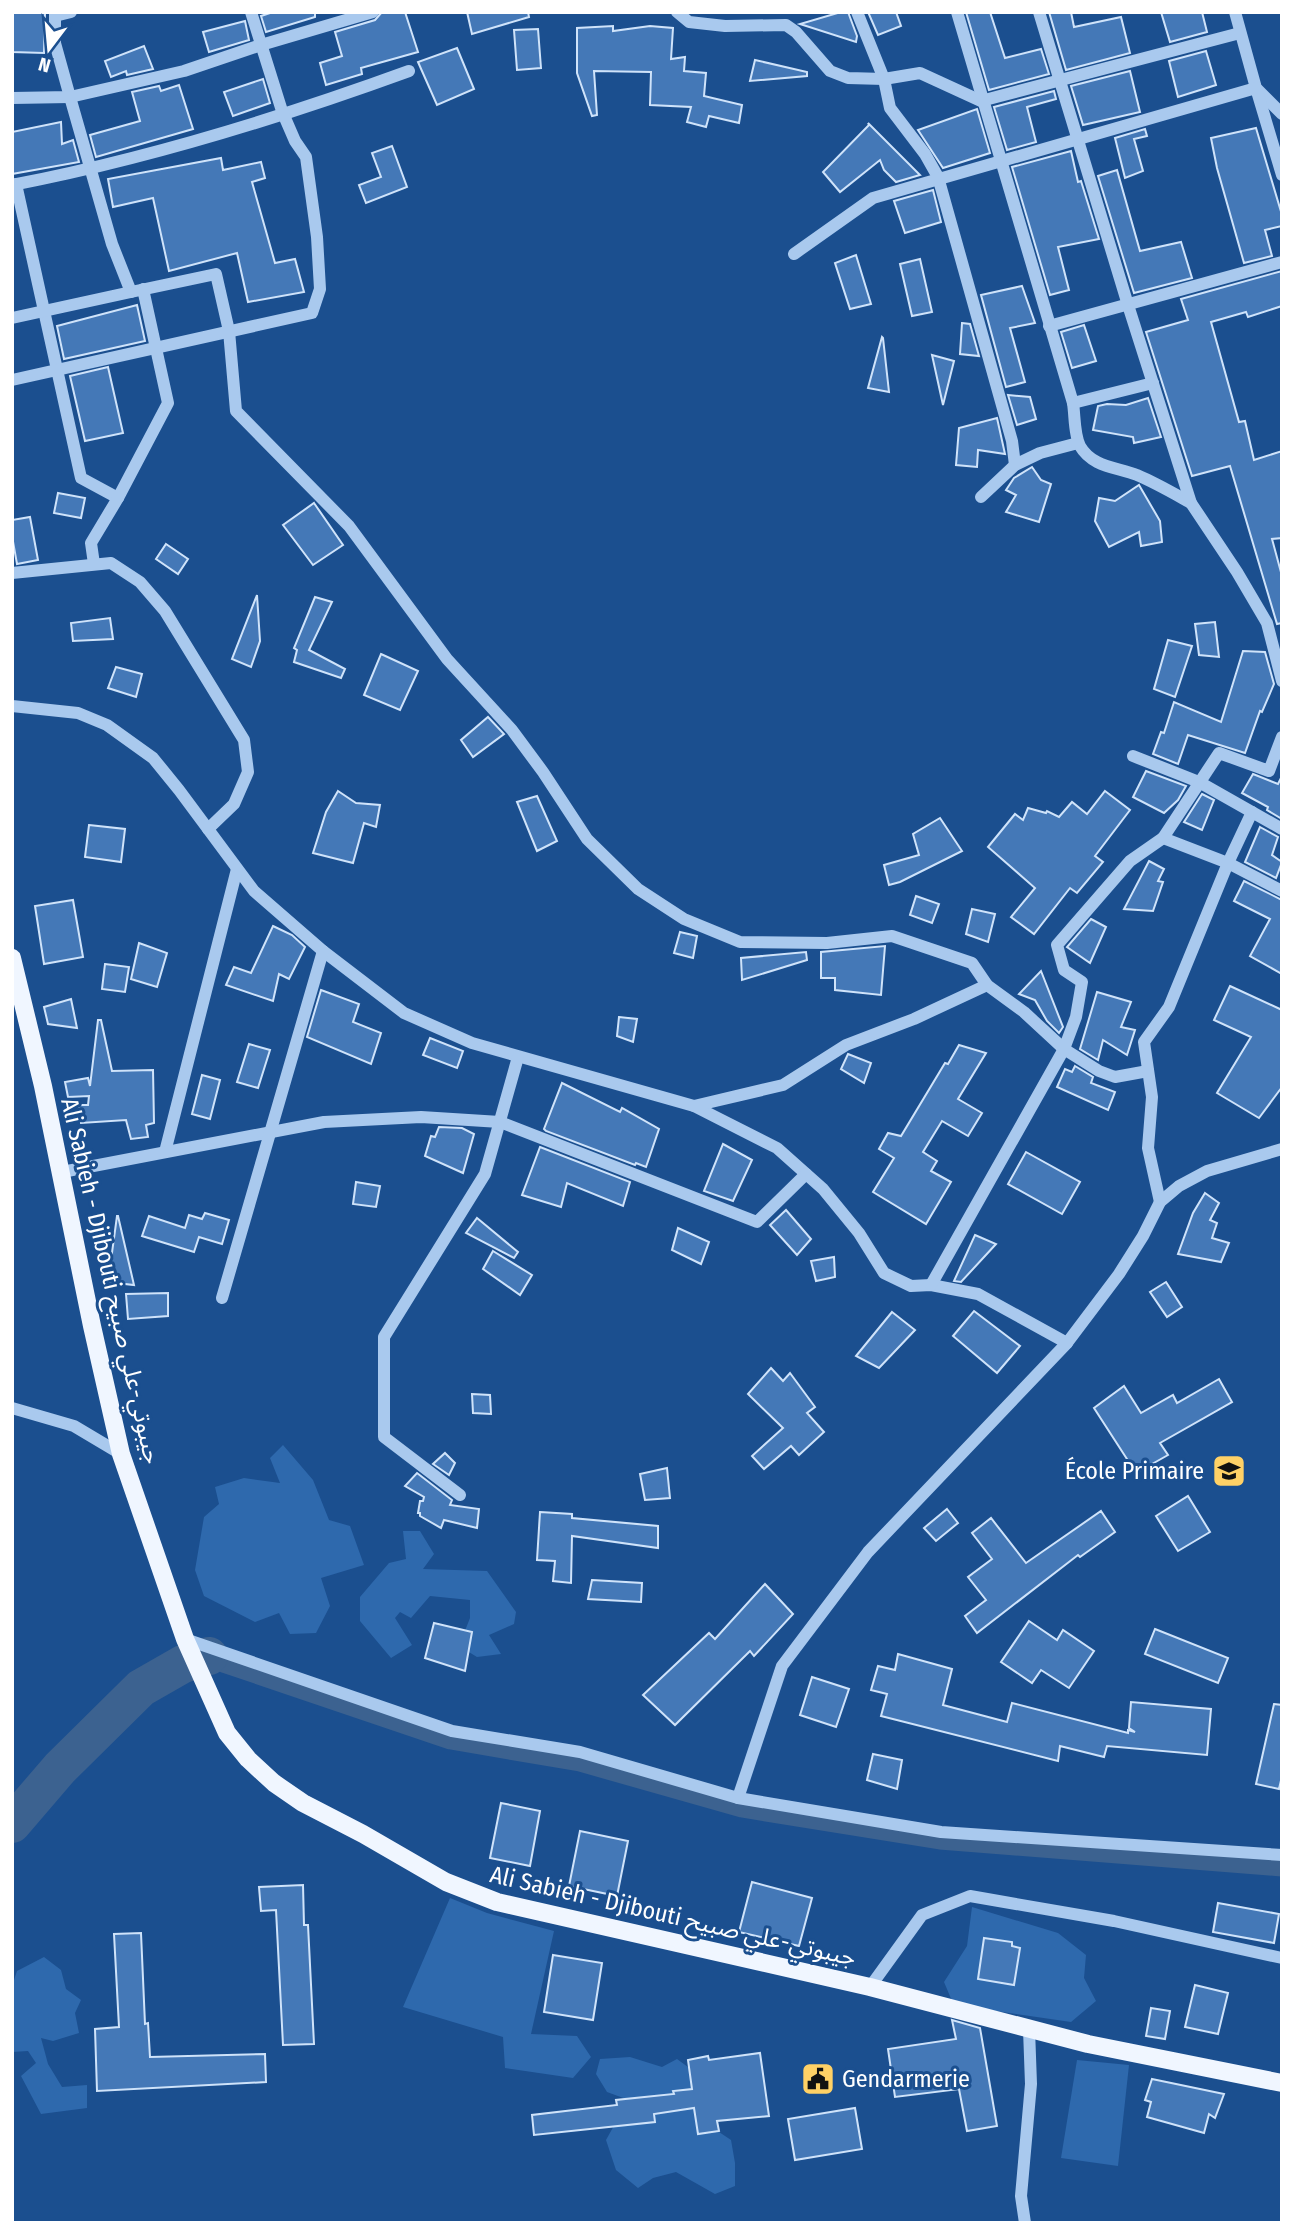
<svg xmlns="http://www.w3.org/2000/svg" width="1294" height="2235" font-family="'Fira Sans Condensed','Noto Sans Arabic',sans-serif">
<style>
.green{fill:#2e69ad}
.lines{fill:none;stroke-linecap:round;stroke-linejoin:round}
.canal{stroke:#3c6290;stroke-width:23}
.river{stroke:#3c6290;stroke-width:38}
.building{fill:#4478b7;stroke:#cfe3fa;stroke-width:2}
.minor{stroke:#a9c9ee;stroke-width:12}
.major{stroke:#f0f6ff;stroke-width:18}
.labels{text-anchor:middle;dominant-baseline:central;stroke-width:6;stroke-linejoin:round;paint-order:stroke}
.street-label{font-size:24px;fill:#fff;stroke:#1b4f8f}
.poi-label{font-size:24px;fill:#fff;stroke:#1b4f8f;text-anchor:end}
</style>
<rect width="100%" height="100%" fill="#1b4f8f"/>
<g class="green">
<path d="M283 1445 313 1480 329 1520 350 1526 364 1565 321 1578 330 1606 316 1633 290 1634 279 1613 255 1622 204 1596 195 1570 204 1517 219 1504 215 1487 244 1478 280 1483 270 1458Z"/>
<path d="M403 1531H420L434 1554 423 1569 487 1571 516 1612 514 1624 489 1635 501 1654 477 1657 459 1646 470 1618V1600L430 1596 411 1618 400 1612 395 1618 412 1645 391 1658 360 1621V1597L389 1563 406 1559Z"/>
<path d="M450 1898 487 1913 554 1931 531 2034 577 2036 591 2057 573 2078 505 2068 503 2037 403 2007Z"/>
<path d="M972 1907 1058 1933 1086 1955 1084 1978 1096 2001 1071 2022 982 2009 952 2001 944 1982 967 1946Z"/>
<path d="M44 1957 61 1970 66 1989 81 2000 75 2013 79 2033 53 2041 41 2038 48 2064 62 2087 87 2085V2108L41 2114 21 2076 36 2063 28 2051 12 2052V1986L17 1971Z"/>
<path d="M630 2057 662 2067 677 2059 692 2070 701 2120 731 2140 735 2163V2186L715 2194 676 2172 653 2178 638 2188 616 2170 606 2140 616 2122 645 2106 607 2092 596 2074 600 2059Z"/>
<path d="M1077 2060 1129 2065 1118 2166 1061 2158Z"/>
</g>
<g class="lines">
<path class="canal" d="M209 1656 451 1738 580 1760 742 1806 940 1838 1282 1865"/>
<path class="river" d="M12 1824 60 1768 141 1688 183 1664 209 1656"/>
</g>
<g class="building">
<path d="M12 12 45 13 44 53 12 52Z"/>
<path d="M273 12H315V17L266 32 261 16Z"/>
<path d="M382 12H405L418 52 361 68 362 74 326 85 320 63 342 56 335 32 375 20Z"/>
<path d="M467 12H528L529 17 472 34Z"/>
<path d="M841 12H848L857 36 856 42 800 24Z"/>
<path d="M868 12H896L901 26 878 35Z"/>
<path d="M966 12H990L1005 58 1041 49 1049 74 989 90Z"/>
<path d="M1049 12H1071L1074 27 1121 17 1130 53 1066 70Z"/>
<path d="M1161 12H1202L1207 32 1170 42Z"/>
<path d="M245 21 249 40 209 52 203 32Z"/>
<path d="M613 26V31L650 26 673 28 671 59 685 57 684 71 706 73 704 96 742 105 739 123 709 116 706 127 687 122 691 107 650 105 651 72 594 71 597 115 592 116 577 73V28Z"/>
<path d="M538 29 541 68 517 70 514 30Z"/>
<path d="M144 46 153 69 127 75 126 71 111 77 105 61Z"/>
<path d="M457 48 474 89 437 105 418 62Z"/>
<path d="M1206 51 1216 85 1178 97 1169 61Z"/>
<path d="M755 60 807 72V76L750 81Z"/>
<path d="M1130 71 1140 112 1083 125 1071 86Z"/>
<path d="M263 79 270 103 233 116 224 92Z"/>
<path d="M179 85 193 129 96 157 90 135 140 121 132 92 159 86 161 91Z"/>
<path d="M1054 91 1056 99 1027 107 1036 142 1007 150 994 107Z"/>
<path d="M977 109 990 153 943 168 918 130Z"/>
<path d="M61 122 62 144 73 140 79 162 12 174V132Z"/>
<path d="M868 123 920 175 896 182 884 170 880 160 840 192 823 172 869 125Z"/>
<path d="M1256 128 1282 215V226L1265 230 1272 256 1244 263 1217 168 1211 138Z"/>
<path d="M1145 129 1147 136 1134 139 1143 171 1125 178 1115 138Z"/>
<path d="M392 146 407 187 366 203 359 185 381 177 372 153Z"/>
<path d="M1071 151 1078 182 1081 181 1099 239 1058 247 1069 290 1050 295 1012 167Z"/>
<path d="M221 158 223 170 261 162 265 178 252 182 275 263 295 259 304 292 248 302 237 253 169 271 153 198 113 207 108 179Z"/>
<path d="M1117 170 1140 251 1181 242 1192 278 1134 293 1098 176Z"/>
<path d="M933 190 941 222 905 233 894 201Z"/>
<path d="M856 255 871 304 850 309 835 263Z"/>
<path d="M920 259 932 312 912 316 900 264Z"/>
<path d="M1282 271V306L1248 317 1246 312 1211 322 1239 422 1245 421 1254 460 1282 451V538L1272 539 1282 576V623L1277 624 1230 466 1192 476 1146 332 1188 320 1181 299Z"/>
<path d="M1022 286 1035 323 1010 328 1025 382 1006 387 981 295Z"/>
<path d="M137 305 145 341 64 359 57 326Z"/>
<path d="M962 323 970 324 979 356 960 354Z"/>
<path d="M1084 325 1096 361 1072 368 1061 332Z"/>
<path d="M882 337 883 338 889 392 868 388Z"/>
<path d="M932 355 954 361 943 405Z"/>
<path d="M108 367 123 433 85 441 70 376Z"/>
<path d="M1008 395 1030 397 1036 419 1017 425Z"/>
<path d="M1148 398 1161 437 1134 443 1133 437 1093 430 1098 406 1107 404 1126 405Z"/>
<path d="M997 418 1005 454 978 450 977 467 956 465 959 428Z"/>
<path d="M1032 467 1041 480 1051 484 1039 522 1006 512 1016 495 1006 490 1014 478Z"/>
<path d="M1139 485 1160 521 1162 542 1141 546 1139 532 1109 547 1095 521 1099 498 1115 501Z"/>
<path d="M58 493 85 498 81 518 54 513Z"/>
<path d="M314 503 343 545 313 565 283 525Z"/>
<path d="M30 517 38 560 17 564 12 536V520Z"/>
<path d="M166 544 188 559 178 574 156 559Z"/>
<path d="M257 595 260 641 251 667 232 659Z"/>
<path d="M315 597 332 602 309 650 345 669 341 678 294 662 297 650 294 648Z"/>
<path d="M110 618 113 639 73 641 71 623Z"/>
<path d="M1215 622 1219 657 1199 655 1195 624Z"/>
<path d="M1168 640 1192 646 1175 697 1154 689Z"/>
<path d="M1243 651 1265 652 1274 684 1262 712 1260 711 1245 753 1188 735 1178 764 1153 754 1161 732 1164 733 1174 702 1221 722Z"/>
<path d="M381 654 418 671 400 710 364 695Z"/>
<path d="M116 667 142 674 136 697 108 688Z"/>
<path d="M488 717 504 734 473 757 461 740Z"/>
<path d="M1146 771 1186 786 1178 800 1164 813 1133 797Z"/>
<path d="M1253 774 1278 784 1282 776V819L1267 810 1268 807 1242 793Z"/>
<path d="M338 791 356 803 380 805 376 827 364 823 353 863 313 853 326 812Z"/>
<path d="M1105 791 1130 810 1095 856 1103 862 1077 893 1070 888 1034 934 1011 917 1035 888 988 847 1015 814 1023 820 1028 808 1046 813 1047 811 1059 817 1072 802 1087 814Z"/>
<path d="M1202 794 1214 800 1202 830 1184 822Z"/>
<path d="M537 796 557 841 537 851 517 802Z"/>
<path d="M940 818 962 851 900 882 889 885 884 865 919 855 913 834Z"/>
<path d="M89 825 125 829 121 862 85 857Z"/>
<path d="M1260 827 1278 837 1272 855 1282 862 1276 878 1245 862Z"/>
<path d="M1149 861 1164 869 1158 881 1163 882 1153 911 1124 909Z"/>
<path d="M1244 881 1282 900V974L1250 956 1270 919 1234 901Z"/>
<path d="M916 896 939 904 932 923 910 915Z"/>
<path d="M73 900 83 957 44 964 35 906Z"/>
<path d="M972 909 995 914 988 942 966 934Z"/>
<path d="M1091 919 1106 927 1090 963 1067 947Z"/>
<path d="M273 926 292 935 305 947 289 979 279 974 273 1001 226 985 234 967 251 973Z"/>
<path d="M680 932 697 936 693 958 674 953Z"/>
<path d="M139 943 167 953 157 987 131 979Z"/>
<path d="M885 946 881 995 835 990V978H821V952Z"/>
<path d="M806 952 807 960 742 980 741 958Z"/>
<path d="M105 964 129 967 125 992 102 989Z"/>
<path d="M1041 971 1063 1027 1059 1033 1047 1021 1035 1000 1019 994Z"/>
<path d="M1230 986 1282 1010V1087L1259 1118 1217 1093 1251 1037 1214 1020Z"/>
<path d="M321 990 359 1004 353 1022 381 1033 371 1064 307 1037Z"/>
<path d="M1097 992 1131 1002 1121 1027 1135 1030 1127 1055 1103 1040 1098 1060 1080 1049Z"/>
<path d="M71 999 77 1028 48 1024 44 1007Z"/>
<path d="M619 1017 637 1019 633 1042 617 1036Z"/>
<path d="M98 1020H101L112 1071 153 1070 154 1123 146 1125 148 1137 131 1139 126 1120 81 1123 78 1105H88L89 1096 68 1097 65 1082 88 1078 90 1086Z"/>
<path d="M430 1038 463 1051 457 1068 423 1055Z"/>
<path d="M249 1044 270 1050 258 1088 237 1082Z"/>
<path d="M959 1045 986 1053 958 1099 982 1113 968 1136 942 1121 923 1152 937 1161 931 1171 951 1182 926 1224 873 1192 894 1158 879 1149 888 1133 901 1136 945 1063 948 1064Z"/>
<path d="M848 1054 871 1063 864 1083 841 1069Z"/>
<path d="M1075 1066 1093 1077 1091 1083 1115 1092 1108 1110 1057 1087 1065 1069 1072 1072Z"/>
<path d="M202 1075 220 1080 210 1119 192 1114Z"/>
<path d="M562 1083 620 1112 622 1108 659 1129 646 1167 636 1163 635 1165 546 1131 544 1129Z"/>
<path d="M439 1127 462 1128 474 1134 463 1173 425 1156 431 1136 435 1137Z"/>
<path d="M723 1144 752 1160 733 1201 704 1191Z"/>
<path d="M540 1147 630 1182 623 1206 567 1183 561 1207 522 1195Z"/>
<path d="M1026 1152 1080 1182 1062 1214 1008 1184Z"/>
<path d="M356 1182 380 1186 376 1207 353 1204Z"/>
<path d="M1205 1193 1219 1203 1210 1220 1217 1223 1212 1238 1229 1243 1221 1262 1178 1254 1193 1213Z"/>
<path d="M786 1210 811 1239 797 1255 770 1225Z"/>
<path d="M205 1213 229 1220 222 1244 199 1237 194 1252 142 1236 149 1216 185 1228 189 1215 202 1219Z"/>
<path d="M117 1216H118L134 1285 108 1282Z"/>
<path d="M477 1218 518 1252 514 1258 466 1233Z"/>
<path d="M678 1228 709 1242 701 1264 672 1250Z"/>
<path d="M975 1235 996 1244 961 1282 954 1281Z"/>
<path d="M493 1251 532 1275 520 1295 483 1269Z"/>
<path d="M834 1257 835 1277 816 1281 811 1261Z"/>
<path d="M1166 1282 1182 1307 1167 1317 1150 1292Z"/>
<path d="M168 1293V1316L128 1319 126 1294Z"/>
<path d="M974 1311 1020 1346 997 1373 953 1336Z"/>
<path d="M892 1312 915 1330 879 1368 856 1356Z"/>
<path d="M771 1368 783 1381 790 1373 815 1407 807 1413 824 1432 799 1455 791 1446 764 1469 752 1456 783 1428 748 1394Z"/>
<path d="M1219 1379 1232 1402 1160 1443 1168 1455 1136 1473 1094 1408 1124 1386 1141 1413 1173 1395 1177 1403Z"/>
<path d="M472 1394 490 1395 491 1414 473 1413Z"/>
<path d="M445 1453 455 1463 449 1475 433 1464Z"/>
<path d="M667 1468 670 1498 645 1500 640 1474Z"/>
<path d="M417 1473 452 1500 450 1505 479 1509 477 1528 444 1520 441 1528 420 1516V1513H418L420 1501H423L424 1497 405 1486Z"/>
<path d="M1188 1496 1210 1532 1178 1551 1156 1516Z"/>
<path d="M947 1509 958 1523 936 1541 924 1528Z"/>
<path d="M1101 1511 1115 1532 1080 1557 1078 1555 977 1633 965 1616 986 1600 968 1577 992 1559 972 1533 991 1518 1026 1563Z"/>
<path d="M540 1512 572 1514V1518L658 1526V1548L572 1536 571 1583 553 1581 555 1561 537 1560Z"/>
<path d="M592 1580 642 1583 641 1602 588 1599Z"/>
<path d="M765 1584 793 1614 754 1656 750 1651 675 1725 643 1695 709 1633 715 1639Z"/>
<path d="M1029 1621 1057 1640 1063 1630 1094 1651 1069 1688 1041 1670 1032 1683 1001 1662Z"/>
<path d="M434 1623 472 1632 465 1671 425 1658Z"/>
<path d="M1155 1629 1228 1658 1218 1683 1145 1654Z"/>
<path d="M898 1654 952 1669 943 1705 1007 1722 1012 1703 1128 1733V1730L1135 1732 1129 1728 1131 1702 1211 1709 1207 1755 1107 1746 1104 1757 1060 1746 1058 1761 881 1716 887 1694 871 1690 878 1666 895 1670Z"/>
<path d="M812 1677 849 1689 836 1727 800 1715Z"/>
<path d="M1274 1704 1282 1705V1776L1279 1789 1256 1784Z"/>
<path d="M873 1754 902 1760 897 1789 867 1780Z"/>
<path d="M501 1803 540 1811 530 1866 490 1858Z"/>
<path d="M580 1831 628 1841 617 1896 569 1886Z"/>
<path d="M752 1882 812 1898 799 1946 739 1932Z"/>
<path d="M303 1885 304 1925H308L314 2044 283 2045 276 1910 261 1911 259 1887Z"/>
<path d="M1218 1903 1279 1914 1274 1943 1213 1932Z"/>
<path d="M141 1933 145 2024 148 2023 150 2057 265 2054 266 2082 97 2091 95 2029 119 2027 114 1934Z"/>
<path d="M984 1938 1012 1942V1946L1020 1948 1014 1985 978 1979Z"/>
<path d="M553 1955 602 1963 593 2020 544 2012Z"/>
<path d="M1195 1985 1228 1993 1218 2034 1185 2027Z"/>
<path d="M1151 2008 1170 2011 1165 2039 1146 2036Z"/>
<path d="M952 2020 980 2028 997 2126 967 2131 959 2089 895 2097 888 2049 956 2039Z"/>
<path d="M760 2053 769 2116 717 2121 719 2131 698 2134 694 2108 654 2114 655 2122 534 2135 532 2115 617 2105 616 2100 674 2094 673 2091 692 2089 688 2060 708 2056 709 2060Z"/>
<path d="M1152 2079 1224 2094 1215 2118 1209 2114 1204 2133 1147 2117 1151 2102 1145 2100Z"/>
<path d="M855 2108 862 2149 795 2160 788 2119Z"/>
</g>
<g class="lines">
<g class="minor">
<path d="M55 12V43L70 97 112 244 131 292 216 274 229 331 236 411 349 526 447 659 512 730 543 772 587 839 638 889 684 919 740 942 827 943 892 936 972 963 987 985 1024 1012 1064 1049 1099 1071 1115 1077 1148 1071"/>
<path d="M677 12 689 22 725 26 786 25 796 32 830 71 848 78 884 79 920 73 981 101 1240 33"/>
<path d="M857 12 884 79 890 108 925 154 938 177 1012 441 1015 465"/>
<path d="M957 12 1073 403C1075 416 1074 435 1080 446 1092 467 1116 467 1137 475 1156 483 1173 493 1191 503"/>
<path d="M1039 12 1128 305 1191 503 1237 572 1267 623 1282 681"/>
<path d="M1235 12 1256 88 1282 114"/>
<path d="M55 16 71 12"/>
<path d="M12 98 70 97 184 71 261 45 373 12"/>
<path d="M16 184 81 478 118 498"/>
<path d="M12 185C147 159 280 118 409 71"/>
<path d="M794 254 873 198 1256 88 1282 175"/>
<path d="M12 318 131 292"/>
<path d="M1049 326 1282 262"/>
<path d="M12 380 312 313 320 289 317 237 306 157 295 141 282 111 251 12"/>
<path d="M1073 403 1153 383"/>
<path d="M981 497 1015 465 1040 453 1078 443"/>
<path d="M94 564 91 543 118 498 168 403 143 289"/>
<path d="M12 573 111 563 140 582 165 611 244 740 248 772 234 804 208 829"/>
<path d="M12 706 78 713 107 725 153 758 179 790 254 891 323 951 404 1013 472 1043 694 1106 777 1148 823 1189 859 1233 884 1273 911 1286 931 1285 978 1294 1067 1343"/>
<path d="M1133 756 1199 782 1282 829"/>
<path d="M1163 838 1228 863 1282 891"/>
<path d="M694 1106 783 1085 846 1045 914 1019 987 985"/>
<path d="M165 1152 237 869"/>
<path d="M62 1172 324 1122 421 1117 500 1122 757 1222 806 1174"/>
<path d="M1160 1202 1148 1148 1152 1097 1144 1042 1169 1007 1228 863 1252 812"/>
<path d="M931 1285 1064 1049 1076 1017 1082 982 1064 970 1057 945 1130 861 1163 838 1219 753 1269 771 1282 737"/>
<path d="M222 1298 323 951"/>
<path d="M12 1408 74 1426 121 1454"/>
<path d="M460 1495 384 1437V1337L485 1174 518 1057"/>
<path d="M185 1639 452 1731 580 1752 738 1798 941 1832 1282 1855"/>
<path d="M738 1798 782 1666 868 1552 1067 1343 1119 1274 1143 1236 1160 1202 1179 1186 1207 1171 1282 1149"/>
<path d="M870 1987 922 1915 970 1896 1114 1921 1282 1958"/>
<path d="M1025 2223 1021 2196 1031 2084 1029 2029"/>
</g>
<path class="major" d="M12 958 43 1086 92 1326 121 1454 185 1639 227 1733 248 1759 274 1783 303 1803 363 1834 446 1882 497 1902 870 1987 1088 2044 1282 2083"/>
</g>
<defs>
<symbol id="school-square" viewBox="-11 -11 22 22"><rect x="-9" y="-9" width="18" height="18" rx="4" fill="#ffd166" stroke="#1b4f8f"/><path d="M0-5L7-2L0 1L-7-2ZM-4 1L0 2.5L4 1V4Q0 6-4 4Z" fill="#111"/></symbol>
<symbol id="civic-square" viewBox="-11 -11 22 22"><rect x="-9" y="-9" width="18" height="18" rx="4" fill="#ffd166" stroke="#1b4f8f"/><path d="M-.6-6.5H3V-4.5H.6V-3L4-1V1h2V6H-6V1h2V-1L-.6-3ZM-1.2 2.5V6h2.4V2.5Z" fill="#111"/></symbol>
</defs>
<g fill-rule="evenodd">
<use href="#school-square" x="1210" y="1452" width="38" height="38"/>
<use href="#civic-square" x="799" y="2060" width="38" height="38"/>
</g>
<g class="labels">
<g class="street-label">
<text transform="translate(111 1281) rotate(77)">Ali Sabieh - Djibouti جيبوتي-علي صبيح</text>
<text transform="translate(673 1916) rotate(13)">Ali Sabieh - Djibouti جيبوتي-علي صبيح</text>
</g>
<g class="poi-label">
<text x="1204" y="1471">École Primaire</text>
<text x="842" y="2079" text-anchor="start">Gendarmerie</text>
</g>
</g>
<rect width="1294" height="2235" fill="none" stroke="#ffffff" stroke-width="28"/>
<g transform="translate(49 49) rotate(196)" stroke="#1b4f8f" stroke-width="5" paint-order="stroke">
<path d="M0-5L12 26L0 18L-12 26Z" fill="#ffffff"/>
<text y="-10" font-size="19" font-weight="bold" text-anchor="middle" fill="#ffffff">N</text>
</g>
</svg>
